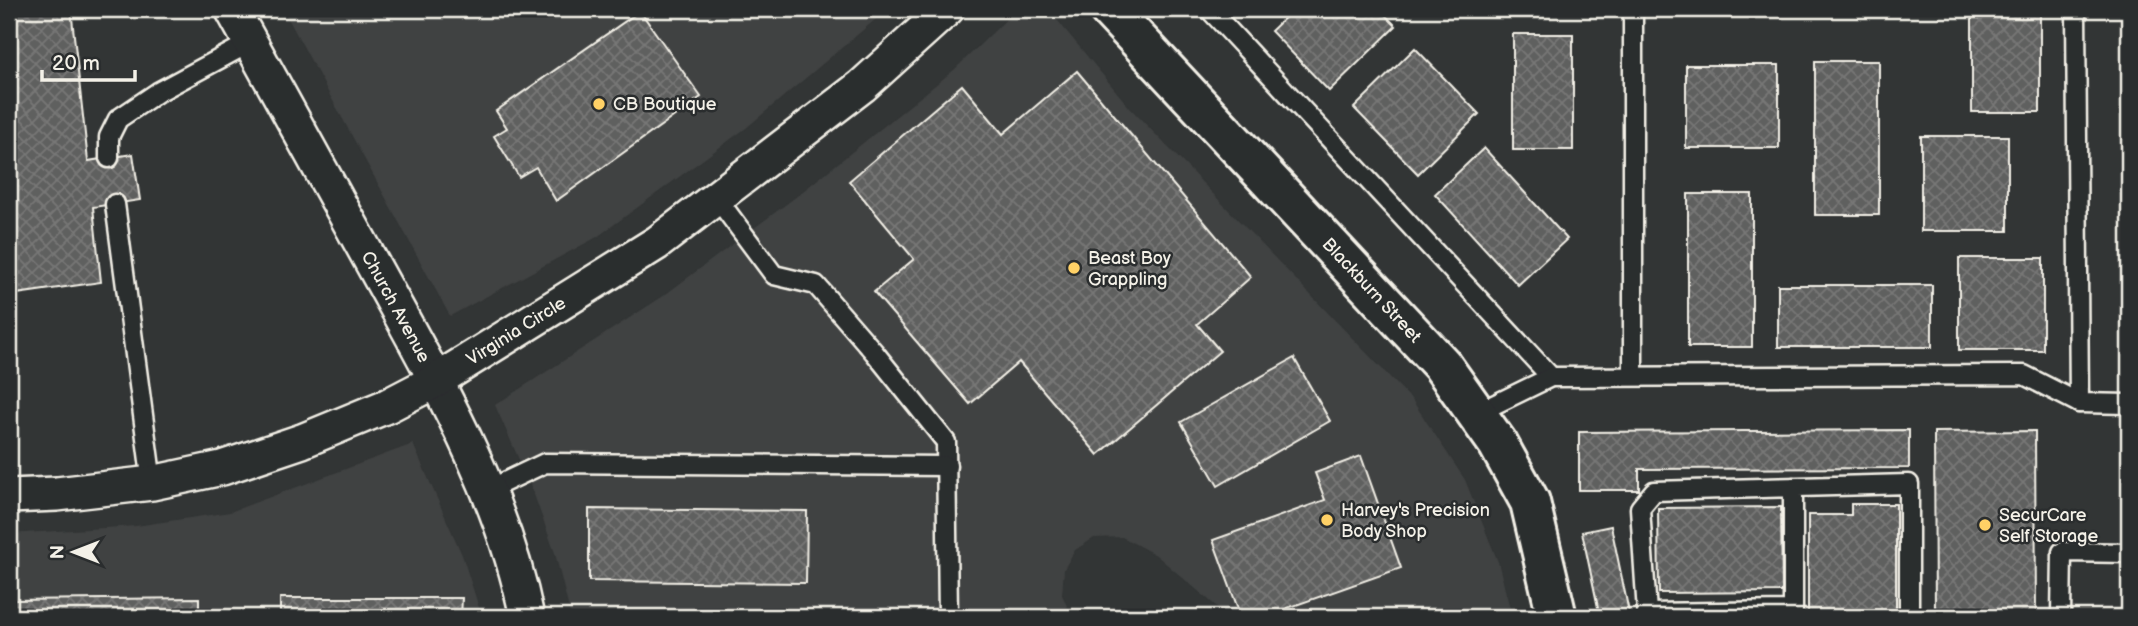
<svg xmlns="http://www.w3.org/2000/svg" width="2138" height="626" font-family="'Balsamiq Sans',sans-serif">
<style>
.built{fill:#404242}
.building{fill:url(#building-cross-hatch);stroke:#f4f1e8;stroke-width:2}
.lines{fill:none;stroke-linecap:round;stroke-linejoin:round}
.service-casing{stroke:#f4f1e8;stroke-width:23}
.minor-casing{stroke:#f4f1e8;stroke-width:38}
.tertiary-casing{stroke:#f4f1e8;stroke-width:44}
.service{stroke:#2a2d2e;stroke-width:18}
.minor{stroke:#2a2d2e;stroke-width:33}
.tertiary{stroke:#2a2d2e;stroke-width:38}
.poi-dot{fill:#ffd166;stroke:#2a2d2e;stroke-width:2.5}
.labels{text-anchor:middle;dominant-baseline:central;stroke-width:5;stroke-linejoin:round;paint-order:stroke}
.poi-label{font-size:18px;fill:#f4f1e8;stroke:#2a2d2e;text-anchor:start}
.street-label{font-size:18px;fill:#f4f1e8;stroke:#2a2d2e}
</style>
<defs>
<pattern id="building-cross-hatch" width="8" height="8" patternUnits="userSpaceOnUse" patternTransform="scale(1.75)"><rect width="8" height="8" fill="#5f605f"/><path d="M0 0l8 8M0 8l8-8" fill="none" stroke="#777776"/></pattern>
</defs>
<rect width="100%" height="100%" fill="#323535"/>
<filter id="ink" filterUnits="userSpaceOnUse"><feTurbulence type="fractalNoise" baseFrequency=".0143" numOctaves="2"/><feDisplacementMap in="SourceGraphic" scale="14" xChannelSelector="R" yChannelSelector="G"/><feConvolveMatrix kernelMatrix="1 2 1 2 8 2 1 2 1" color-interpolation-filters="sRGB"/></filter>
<g filter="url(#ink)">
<g class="built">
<path d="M283 9H888L746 128 597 237 450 316Z"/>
<path d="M1017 9H1048L1130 108 1412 400 1465 480 1498 562 1512 617H1229L1156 555 1122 537 1094 538 1075 550 1064 569 1062 595 1072 617H571L555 553 532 489 495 405 662 297 797 196 954 70Z"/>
<path d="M413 444 462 555 482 617H9V534L136 526 230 512Z"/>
</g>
<g class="building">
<path d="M9 9H71L88 161 133 154 140 200 93 207 101 282 16 294 9 219Z"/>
<path d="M1294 9H1379L1396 26 1329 91 1271 31Z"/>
<rect x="1972" y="9" width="68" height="103"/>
<rect x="2126" y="9" width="3" height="65"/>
<path d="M640 11 701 97 556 201 536 167 519 177 494 136 507 128 496 111Z"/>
<rect x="1513" y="34" width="60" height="116"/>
<path d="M1415 48 1479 114 1418 174 1354 108Z"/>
<rect x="1815" y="61" width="64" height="154"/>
<rect x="1686" y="65" width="93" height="83"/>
<path d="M1077 71 1251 277 1197 324 1220 351 1098 455 1019 362 970 404 874 292 914 259 849 181 962 85 1003 134Z"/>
<rect x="1921" y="136" width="87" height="95"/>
<path d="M1484 148 1567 239 1518 285 1435 194Z"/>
<rect x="1688" y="194" width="64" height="153"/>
<rect x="1959" y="258" width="84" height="92"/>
<rect x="1778" y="285" width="154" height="62"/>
<rect x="2128" y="292" width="1" height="93"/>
<path d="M1294 358 1330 421 1218 486 1181 422Z"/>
<path d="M1909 430V468L1639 469V490H1579V432Z"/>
<path d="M2035 431 2036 617H1935L1934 432Z"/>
<path d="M1361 456 1401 568 1262 617H1241L1213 540 1325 500 1315 473Z"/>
<path d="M1851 504H1896V617H1808V515H1851Z"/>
<path d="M1781 507 1782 592 1659 593 1658 508Z"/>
<path d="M589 509 807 511 806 583 589 581Z"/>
<path d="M1611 526 1630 617H1600L1582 532Z"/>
<path d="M199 598V617H9V600Z"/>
<path d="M280 598H462L461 617H280Z"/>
</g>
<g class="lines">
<defs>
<g id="service">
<path d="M1209 9 1551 377"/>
<path d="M1633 9V376"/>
<path d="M2076 9 2079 403"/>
<path d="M109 158V137L118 119 158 92 251 42"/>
<path d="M716 197 774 275 816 285 874 352 946 442 948 617"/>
<path d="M115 204 152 483"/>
<path d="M1477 413 1551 377 2024 375 2079 403 2129 404"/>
<path d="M1793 487V611L1647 613 1640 508 1654 491 1909 484V617"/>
<path d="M488 490 545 463 947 466"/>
<path d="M2061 617 2062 552 2129 553"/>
</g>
<g id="minor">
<path id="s1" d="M232 9C282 100 333 191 383 283 441 389 503 497 527 617"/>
<path id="s2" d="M9 496 57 494 152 483 222 468 302 441 387 406 437 380 657 243 862 86 947 9"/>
</g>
<g id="tertiary">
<path id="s3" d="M1109 9 1442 365 1498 444 1530 502 1557 617"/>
</g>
</defs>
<use href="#service" class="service-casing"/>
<use href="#minor" class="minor-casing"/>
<use href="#tertiary" class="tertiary-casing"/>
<use href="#service" class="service"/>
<use href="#minor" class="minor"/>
<use href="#tertiary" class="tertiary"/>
</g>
</g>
<g class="poi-dot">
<circle cx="599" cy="104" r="7"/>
<circle cx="1074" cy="268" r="7"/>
<circle cx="1327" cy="520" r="7"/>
<circle cx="1985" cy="525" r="7"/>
</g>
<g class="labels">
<g class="poi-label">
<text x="613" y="104">CB Boutique</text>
<text x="1088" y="258">Beast Boy<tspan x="1088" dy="21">Grappling</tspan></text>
<text x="1341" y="510">Harvey's Precision<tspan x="1341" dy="21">Body Shop</tspan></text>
<text x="1999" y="515">SecurCare<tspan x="1999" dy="21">Self Storage</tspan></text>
</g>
<g class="street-label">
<text stroke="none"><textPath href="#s3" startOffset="385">Blackburn Street</textPath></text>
<text stroke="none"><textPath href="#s1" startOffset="340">Church Avenue</textPath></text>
<text stroke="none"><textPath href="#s2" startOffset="541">Virginia Circle</textPath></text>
</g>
</g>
<rect width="2138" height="626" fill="none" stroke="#2a2d2e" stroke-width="35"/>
<rect x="18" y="18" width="2103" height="591" fill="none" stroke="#f4f1e8" stroke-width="2.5" filter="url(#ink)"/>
<g transform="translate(74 552) rotate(270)" stroke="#2a2d2e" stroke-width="5" paint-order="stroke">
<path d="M0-5L12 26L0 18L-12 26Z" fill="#f4f1e8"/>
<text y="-10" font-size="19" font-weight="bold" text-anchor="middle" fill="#f4f1e8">N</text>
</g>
<path d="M42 70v10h93v-10" fill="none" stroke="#f4f1e8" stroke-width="3.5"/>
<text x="52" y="70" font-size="21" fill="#f4f1e8" stroke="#2a2d2e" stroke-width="5" paint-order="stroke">20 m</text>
</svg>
